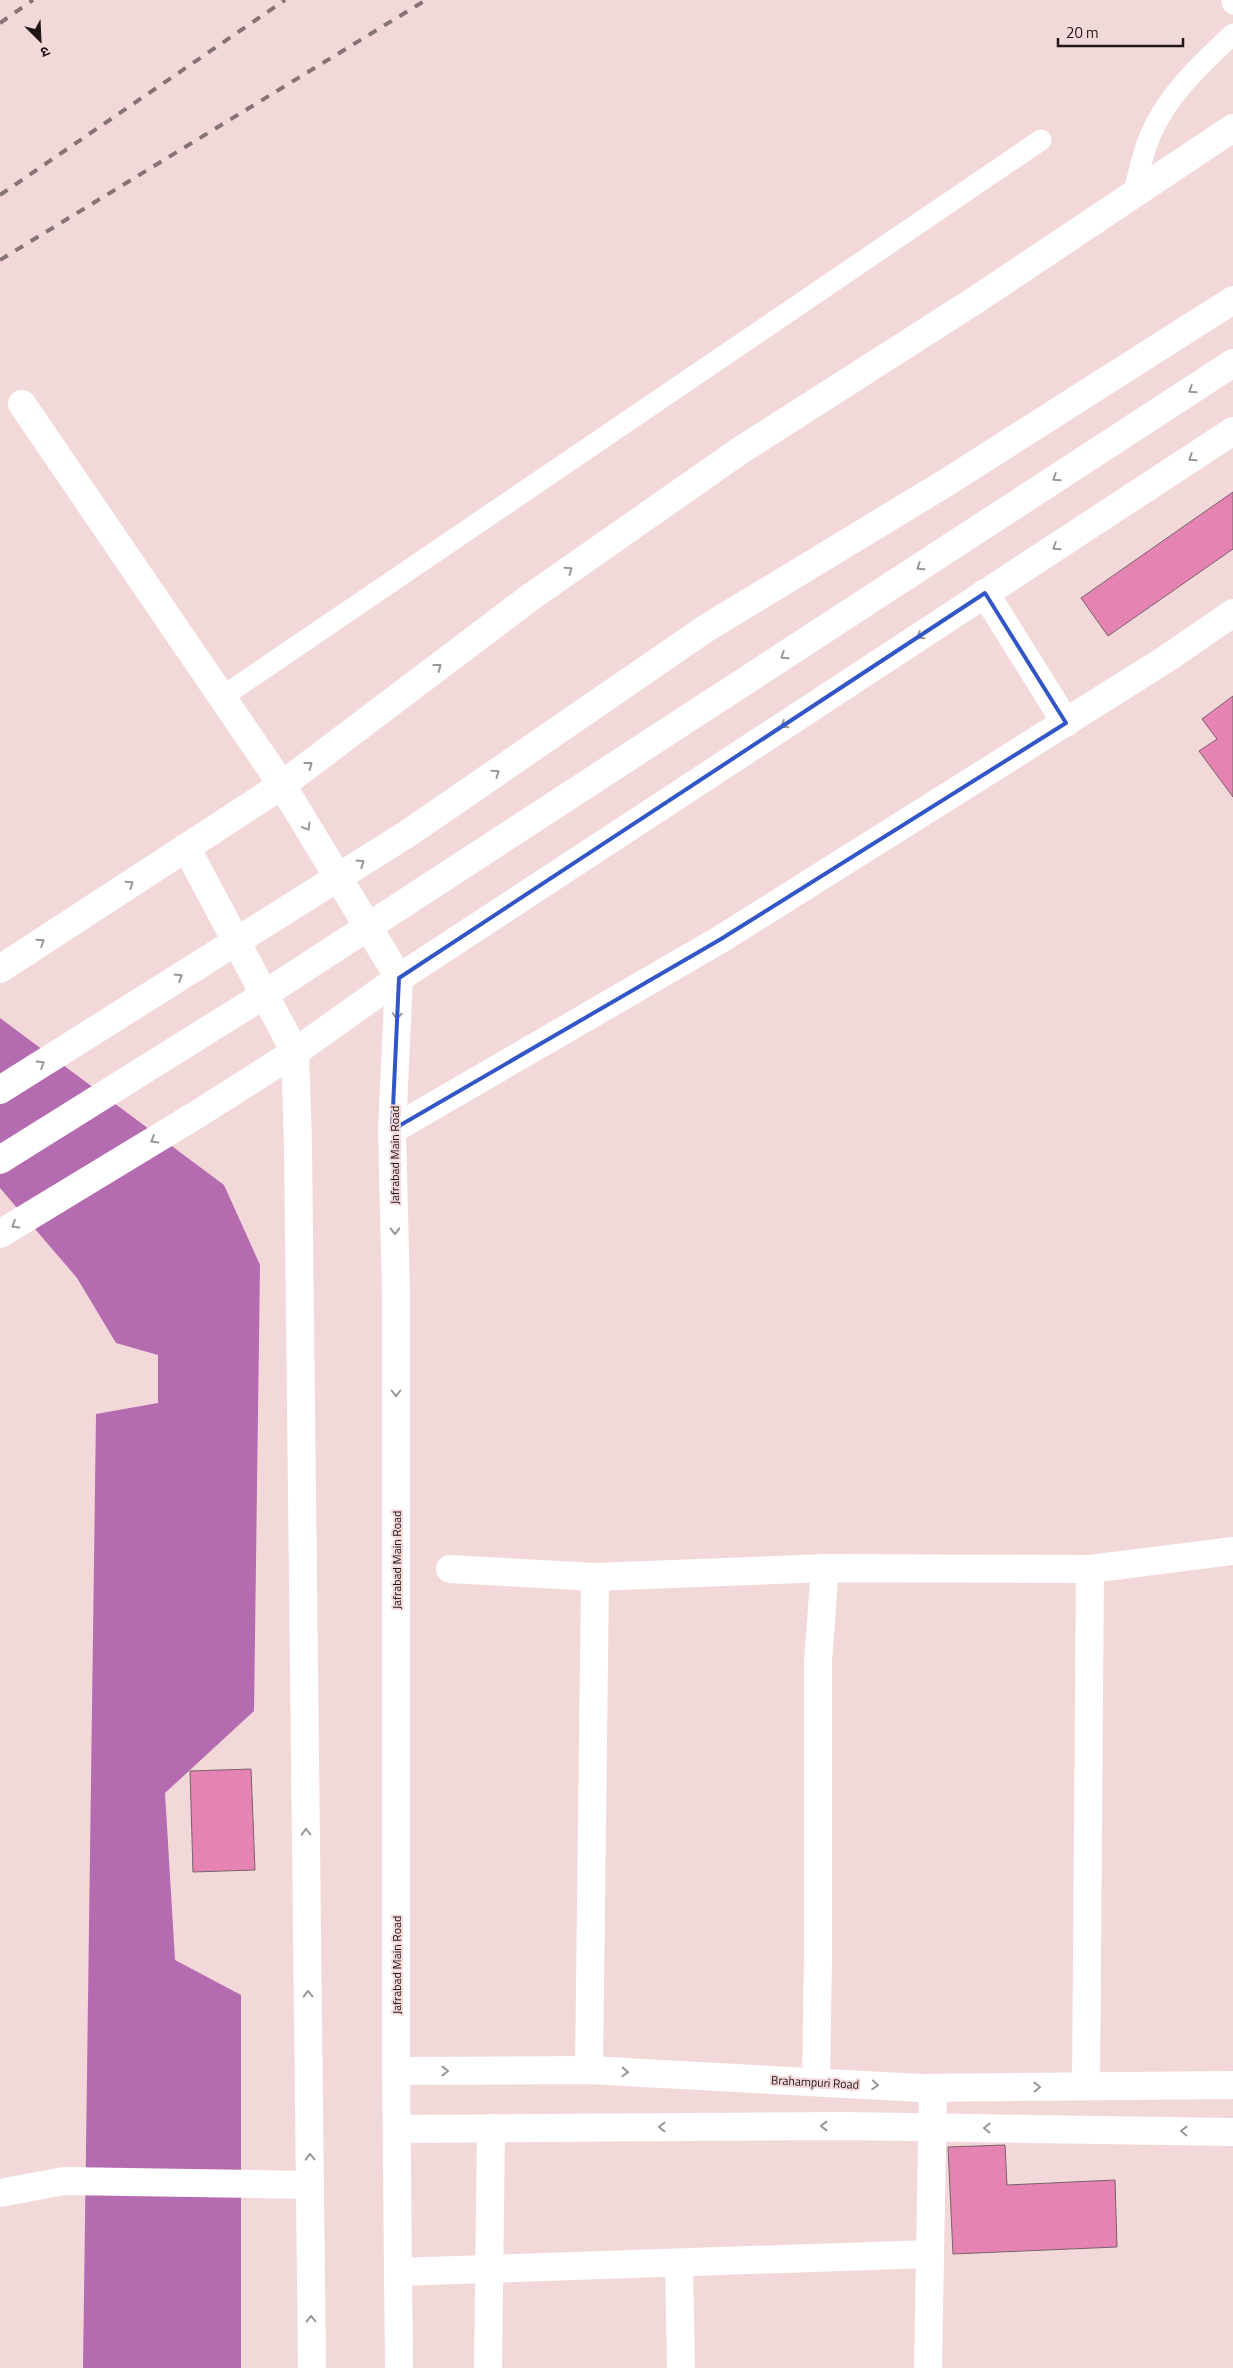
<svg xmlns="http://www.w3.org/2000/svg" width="1233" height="2368" font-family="'Titillium Web','Noto Sans Devanagari',sans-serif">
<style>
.water{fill:#b56baf}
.building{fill:#e584b2;stroke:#78626b}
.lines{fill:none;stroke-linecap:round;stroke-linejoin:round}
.lane{stroke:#fff;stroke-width:21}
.street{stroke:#fff;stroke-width:28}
.secondary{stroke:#fff;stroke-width:28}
.highway{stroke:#fff;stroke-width:28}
.rail{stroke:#867475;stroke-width:4;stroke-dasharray:9 9;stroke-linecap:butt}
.oneway{stroke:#9b9697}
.marked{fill:none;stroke:#3256c6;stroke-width:4;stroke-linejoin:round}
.labels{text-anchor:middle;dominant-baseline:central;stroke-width:4;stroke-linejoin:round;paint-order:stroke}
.street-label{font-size:12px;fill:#201617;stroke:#f3d8da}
</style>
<rect width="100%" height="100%" fill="#f3d8da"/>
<path class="water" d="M0 1018 224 1185 260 1265 254 1711 165 1793 175 1960 241 1995V2368H83L96 1414 158 1403V1355L116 1343 77 1278 0 1188Z"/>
<g class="building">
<path d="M1233 492V549L1108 636 1081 598Z"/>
<path d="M1233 696V797L1199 751 1217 739 1202 719Z"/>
<path d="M251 1769 255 1870 193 1872 190 1771Z"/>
<path d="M1005 2145 1007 2185 1115 2180 1117 2247 953 2254 948 2147Z"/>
</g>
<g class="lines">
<g class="lane">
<path d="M1232 0 1233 4"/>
<path d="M1133 196C1138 176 1142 155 1150 136 1167 95 1202 63 1233 34"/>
<path d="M222 697 1041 140"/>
</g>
<g class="street">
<path d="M22 404 282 785"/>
<path d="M985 593 1066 723"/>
<path d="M392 1130 721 939 1166 659 1233 613"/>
<path d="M450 1569 595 1577 825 1568 1090 1569 1233 1551"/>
<path d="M589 2070 595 1577"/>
<path d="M816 2082 818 1956V1661L825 1568"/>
<path d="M1086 2086 1090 1569"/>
<path d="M0 2193 64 2181 310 2185"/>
<path d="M679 2263 681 2368"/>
<path d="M398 2272 930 2254"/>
<path d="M488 2368 491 2128"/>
<path d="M928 2368 933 2088"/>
</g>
<g class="secondary">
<path d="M282 785 399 978 392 1130 396 1292V2071L399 2368"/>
<path d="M186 847 295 1052 298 1145 312 2368"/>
<path d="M0 969 282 785 528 599 741 450 974 301 1233 128"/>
<path d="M0 1234 196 1115 295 1052 399 978 1233 431"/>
<path d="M396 2071 589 2070 920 2088 1233 2085"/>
<path d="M397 2129 845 2126 1233 2132"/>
</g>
<g class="highway">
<path d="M0 1090 407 834 708 627 944 484 1233 300"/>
<path d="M0 1160 248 1005 1233 363"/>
</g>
<g class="rail">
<path d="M0 23 33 0"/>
<path d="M0 195 285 0"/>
<path d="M0 260 426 0"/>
</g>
</g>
<defs><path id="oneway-chevron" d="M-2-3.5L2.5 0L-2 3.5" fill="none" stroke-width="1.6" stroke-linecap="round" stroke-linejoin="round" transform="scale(1.25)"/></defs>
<g class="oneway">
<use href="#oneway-chevron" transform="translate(1192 390) rotate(147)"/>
<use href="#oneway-chevron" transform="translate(1192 458) rotate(147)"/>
<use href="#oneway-chevron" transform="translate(1056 478) rotate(147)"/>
<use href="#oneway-chevron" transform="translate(1056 547) rotate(147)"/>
<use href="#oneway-chevron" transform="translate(920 567) rotate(147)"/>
<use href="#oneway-chevron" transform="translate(569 570) rotate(-35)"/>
<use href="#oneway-chevron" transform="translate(920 636) rotate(147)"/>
<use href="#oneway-chevron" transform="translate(784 656) rotate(147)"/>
<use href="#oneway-chevron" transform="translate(438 667) rotate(-37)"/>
<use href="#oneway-chevron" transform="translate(784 725) rotate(147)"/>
<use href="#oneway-chevron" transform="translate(309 765) rotate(-37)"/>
<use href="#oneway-chevron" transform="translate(496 773) rotate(-35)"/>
<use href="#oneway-chevron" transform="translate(307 827) rotate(59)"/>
<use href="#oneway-chevron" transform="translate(361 863) rotate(-32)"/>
<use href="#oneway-chevron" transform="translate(130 884) rotate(-34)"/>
<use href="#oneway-chevron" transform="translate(41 942) rotate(-33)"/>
<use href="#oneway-chevron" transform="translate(179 977) rotate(-32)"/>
<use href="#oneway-chevron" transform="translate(397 1016) rotate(93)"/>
<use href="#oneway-chevron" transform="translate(41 1064) rotate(-32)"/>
<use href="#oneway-chevron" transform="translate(154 1140) rotate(149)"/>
<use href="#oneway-chevron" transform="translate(15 1225) rotate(149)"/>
<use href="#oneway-chevron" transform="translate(395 1231) rotate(89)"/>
<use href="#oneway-chevron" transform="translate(396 1393) rotate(90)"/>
<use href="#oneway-chevron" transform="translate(306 1832) rotate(-91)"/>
<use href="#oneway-chevron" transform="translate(308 1994) rotate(-91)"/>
<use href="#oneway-chevron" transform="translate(445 2071)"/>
<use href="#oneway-chevron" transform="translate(625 2072) rotate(3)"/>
<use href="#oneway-chevron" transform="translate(875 2085) rotate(4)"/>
<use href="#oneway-chevron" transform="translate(1037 2087) rotate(-1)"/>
<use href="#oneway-chevron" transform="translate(824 2126) rotate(180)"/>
<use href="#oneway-chevron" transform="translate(662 2127) rotate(180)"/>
<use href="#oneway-chevron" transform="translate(987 2128) rotate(-179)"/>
<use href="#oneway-chevron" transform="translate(1184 2131) rotate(-179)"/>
<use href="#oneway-chevron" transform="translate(310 2157) rotate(-91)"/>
<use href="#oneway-chevron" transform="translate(311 2319) rotate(-91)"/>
</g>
<path class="marked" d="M985 593 1066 723 721 939 392 1130 399 978Z"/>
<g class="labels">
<g class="street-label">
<text transform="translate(394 1155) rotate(-90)">Jafrabad Main Road</text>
<text transform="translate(396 1560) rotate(-90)">Jafrabad Main Road</text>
<text transform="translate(396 1965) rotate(-90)">Jafrabad Main Road</text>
<text transform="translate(815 2082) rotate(3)">Brahampuri Road</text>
</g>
</g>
<g transform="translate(40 40) rotate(156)" stroke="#f3d8da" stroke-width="4" paint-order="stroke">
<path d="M0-4L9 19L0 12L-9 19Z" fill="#201617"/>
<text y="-8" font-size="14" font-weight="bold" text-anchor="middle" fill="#201617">उ</text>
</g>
<path d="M1058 38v8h125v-8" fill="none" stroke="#201617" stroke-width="2.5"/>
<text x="1066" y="38" font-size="15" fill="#201617" stroke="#f3d8da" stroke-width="4" paint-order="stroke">20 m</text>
</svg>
